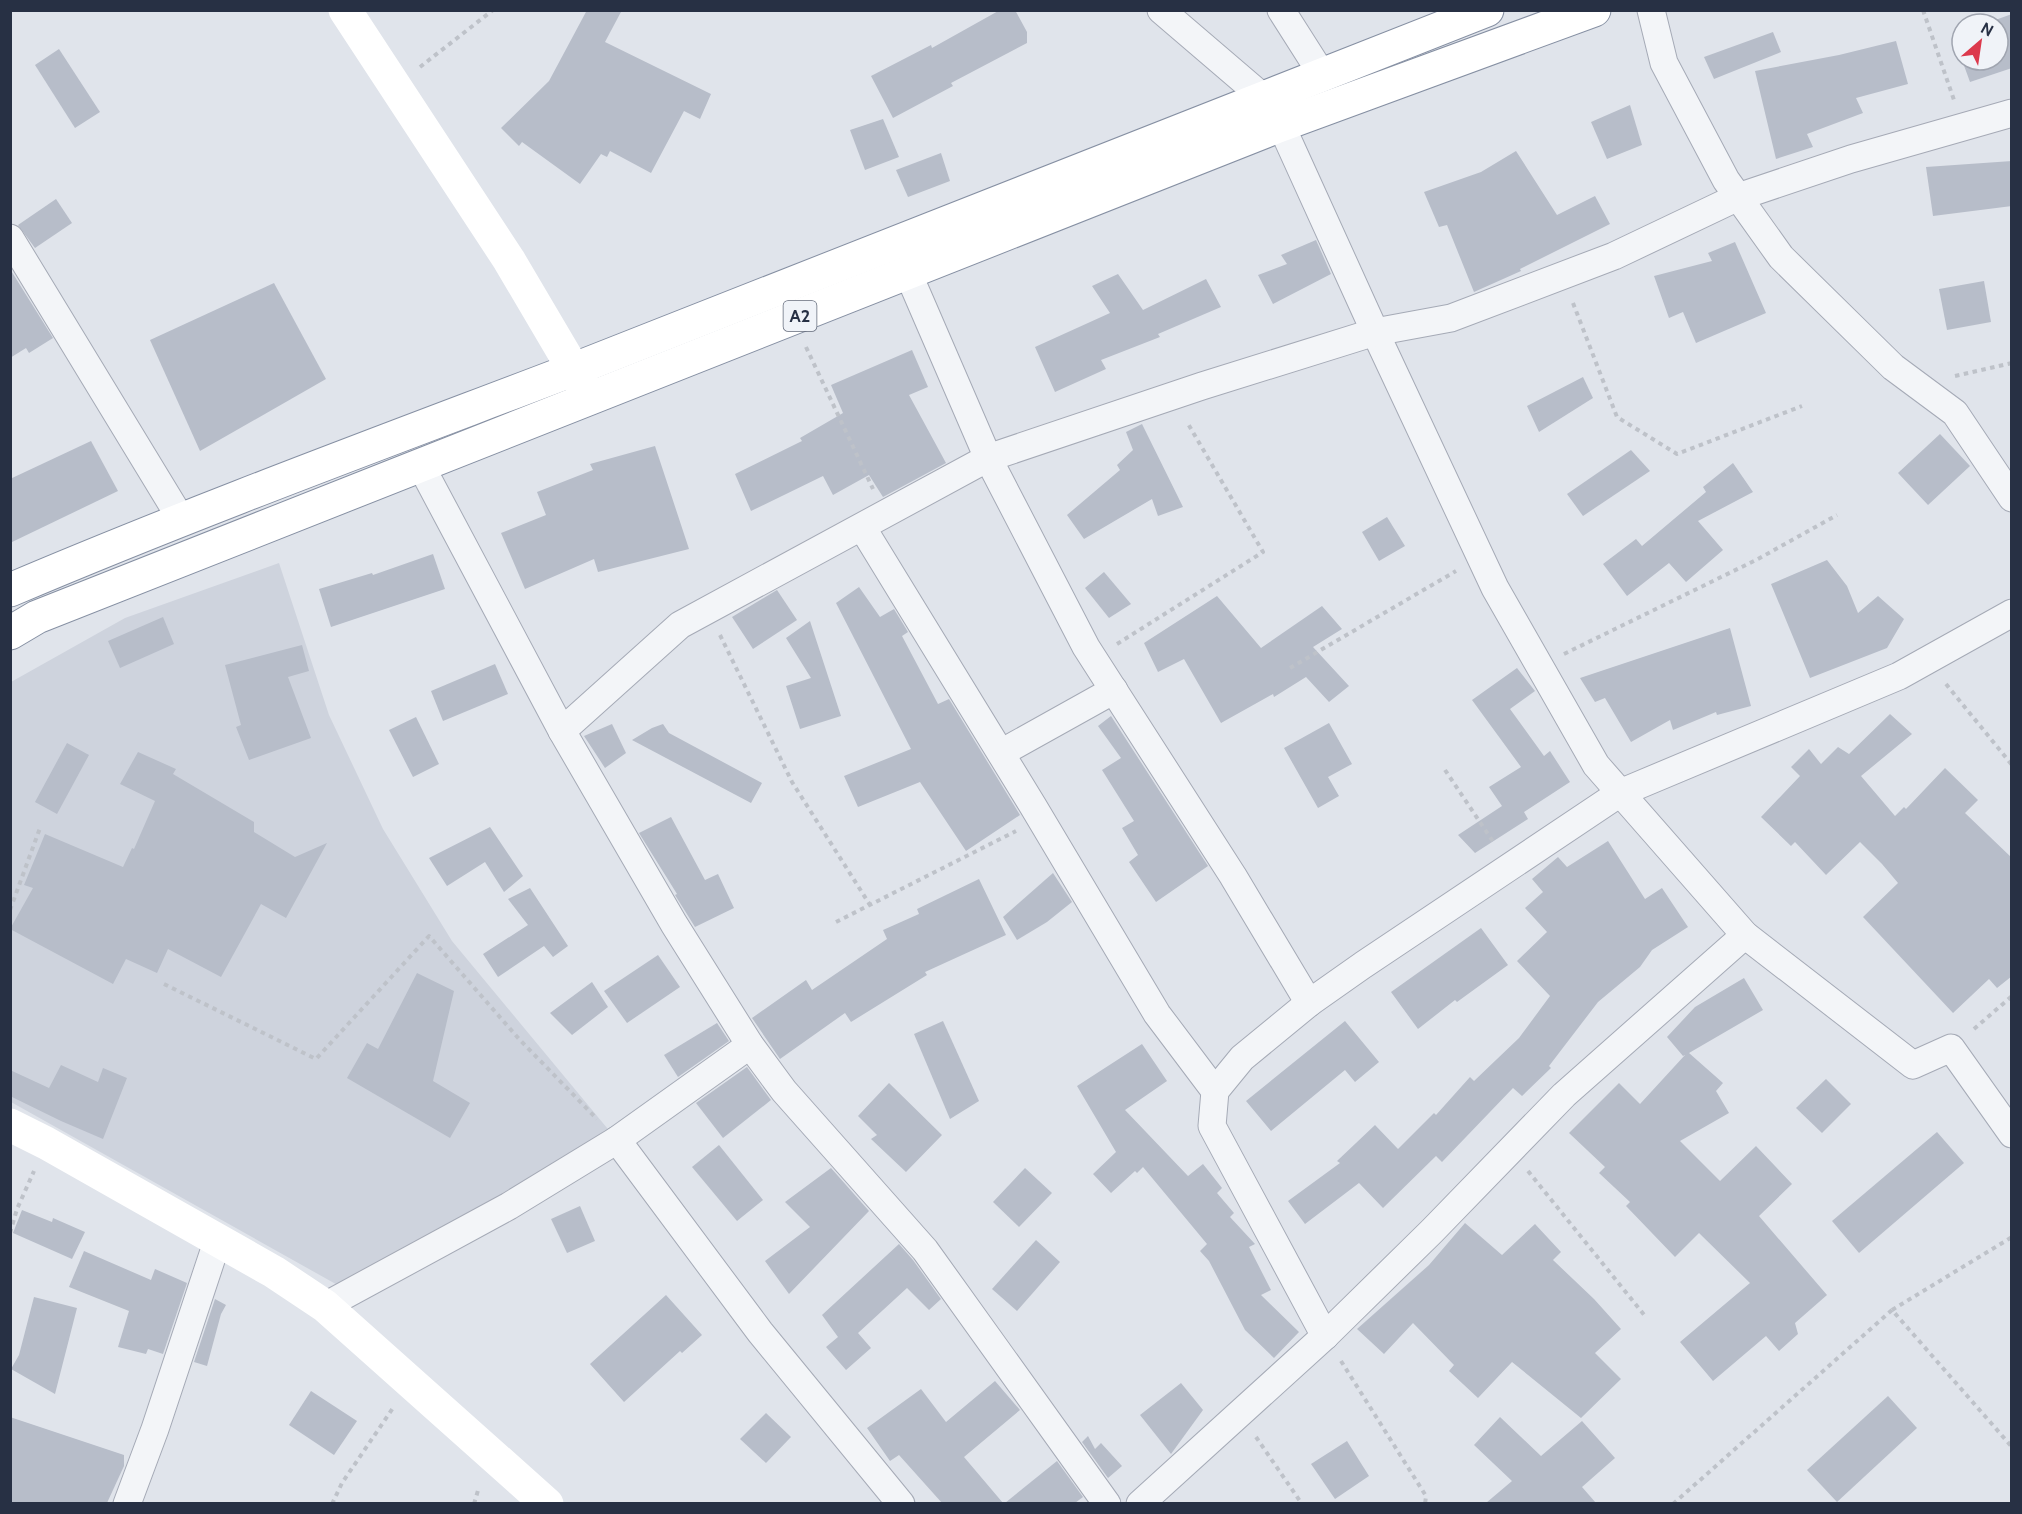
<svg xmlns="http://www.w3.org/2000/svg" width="2022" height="1514" font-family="Cabin,sans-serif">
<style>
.built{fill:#ced3dd}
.building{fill:#b7bdc9}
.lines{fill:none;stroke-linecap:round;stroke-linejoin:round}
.minor-casing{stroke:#a5aab6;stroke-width:29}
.trunk-casing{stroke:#8690a3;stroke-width:35}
.path{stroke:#bec2c9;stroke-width:4;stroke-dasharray:4.5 4.5;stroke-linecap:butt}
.minor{stroke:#f3f5f8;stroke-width:27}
.secondary{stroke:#fff;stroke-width:33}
.trunk{stroke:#fff;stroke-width:33}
.labels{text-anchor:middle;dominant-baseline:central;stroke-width:4.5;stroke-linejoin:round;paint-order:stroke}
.shield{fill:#f0f3f8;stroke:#636a7a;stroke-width:1.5}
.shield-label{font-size:18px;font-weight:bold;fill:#273044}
</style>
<rect width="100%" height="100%" fill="#e0e4eb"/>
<path class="built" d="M279 563 329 715 383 829 452 941 617 1140 350 1292 11 1102V682L125 618Z"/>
<g class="building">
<path d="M587 10H622L605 42 711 94 700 119 684 111 651 173 610 151 607 157 601 154 580 184 522 142 519 146 501 128 549 81Z"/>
<path d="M1000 10H1015L1027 32V43L951 83 953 86 893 118 871 76 931 45 932 48Z"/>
<path d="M2012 14V68L1970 82 1962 60H1998V24H1984Z"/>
<path d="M1773 32 1781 52 1714 79 1704 57Z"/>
<path d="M1962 32V59L1954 35Z"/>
<path d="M1896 41 1908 84 1856 98 1863 113 1807 134 1813 147 1776 159 1755 71 1839 55Z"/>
<path d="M59 49 100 112 75 128 35 65Z"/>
<path d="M1630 105 1642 145 1607 159 1591 122Z"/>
<path d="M883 119 899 157 865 170 850 130Z"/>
<path d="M1516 151 1557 215 1595 196 1610 224 1520 269 1521 271 1474 292 1447 225 1439 227 1424 192 1481 172Z"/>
<path d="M941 153 950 181 908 197 896 170Z"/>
<path d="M2012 161V206L1933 216 1926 167Z"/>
<path d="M56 199 72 223 35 248 18 225Z"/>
<path d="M1316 240 1331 274 1273 304 1258 275 1287 264 1281 255Z"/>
<path d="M1735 242 1766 313 1696 343 1683 312 1669 318 1654 276 1712 261 1708 253Z"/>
<path d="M10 269 53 338 29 353 26 348 10 358Z"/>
<path d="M1118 274 1143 310 1206 279 1221 307 1158 334 1160 337 1101 360 1106 369 1055 392 1035 347 1110 313 1092 286Z"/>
<path d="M1984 281 1991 322 1947 330 1939 289Z"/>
<path d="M274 283 326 379 200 451 150 340Z"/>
<path d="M912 350 928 387 909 395 946 463 883 497 869 475 833 495 823 476 751 511 735 474 802 441 800 438 843 413 831 385Z"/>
<path d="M1583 377 1593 398 1539 432 1527 406Z"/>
<path d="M1142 424 1183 507 1158 516 1152 499 1084 539 1067 515 1120 470 1117 465 1133 450 1126 432Z"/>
<path d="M1940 434 1970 466 1928 505 1898 473Z"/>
<path d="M91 441 118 491 10 543V479Z"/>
<path d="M655 446 689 549 598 572 594 559 525 589 501 533 546 515 537 492 593 470 590 464Z"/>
<path d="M1631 450 1650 471 1583 516 1567 494Z"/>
<path d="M1733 463 1753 492 1698 521 1723 550 1686 582 1669 563 1627 596 1603 564 1636 539 1642 546 1706 492 1703 487Z"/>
<path d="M1387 517 1405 546 1379 561 1362 532Z"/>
<path d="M433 554 445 589 331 627 319 589 372 573 373 575Z"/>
<path d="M1827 560 1847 586 1858 613 1878 596 1904 619 1887 648 1810 678 1771 584Z"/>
<path d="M1104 572 1131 604 1109 618 1085 588Z"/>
<path d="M859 587 880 617 894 609 908 632 902 636 938 704 949 699 1020 815 966 851 920 782 858 807 844 776 911 749 836 603Z"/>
<path d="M777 590 797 620 753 649 732 617Z"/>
<path d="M1217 596 1261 648 1322 606 1342 629 1313 647 1349 686 1329 702 1306 677 1274 697 1273 694 1221 723 1184 659 1158 672 1144 643Z"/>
<path d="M163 617 174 644 120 668 108 641Z"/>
<path d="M810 621 841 716 800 729 786 686 811 678 786 638Z"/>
<path d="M1730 628 1751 706 1717 715 1716 712 1673 730 1670 720 1631 742 1605 698 1595 702 1580 678Z"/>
<path d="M302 645 309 671 288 677 311 738 249 760 236 727 241 725 225 665Z"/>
<path d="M495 664 508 694 443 721 431 691Z"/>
<path d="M1517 668 1535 691 1510 709 1544 756 1550 751 1570 782 1524 812 1528 819 1475 853 1458 835 1502 806 1489 787 1521 767 1472 700Z"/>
<path d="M1890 714 1912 734 1861 776 1895 816 1904 807 1906 809 1945 768 1978 800 1965 813 2012 858V976L1997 988 1989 979 1953 1013 1863 917 1898 883 1882 864 1860 842 1826 875 1795 842 1791 846 1761 817 1800 776 1791 767 1809 749 1821 764 1838 747 1849 754Z"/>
<path d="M1111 716 1208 866 1156 902 1129 862 1138 855 1122 828 1134 821 1102 770 1121 758 1098 726Z"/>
<path d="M416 717 439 764 413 777 389 730Z"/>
<path d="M1329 723 1352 764 1328 777 1339 796 1318 808 1284 748Z"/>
<path d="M612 724 626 753 605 768 584 736Z"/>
<path d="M663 724 669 733 762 783 751 803 632 740 652 728Z"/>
<path d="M67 743 89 755 57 814 35 802Z"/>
<path d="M138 752 176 769 173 774 254 822V832L295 857 327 843 286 918 261 904 221 977 168 949 157 973 126 959 113 984 10 929 33 888 24 885 45 834 123 867 132 848 134 849 155 801 120 784Z"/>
<path d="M671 817 705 880 718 874 734 908 695 927 675 895 677 894 639 833Z"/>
<path d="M490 827 523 876 504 892 485 862 447 886 429 858Z"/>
<path d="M1608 841 1645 899 1662 888 1688 927 1652 950 1640 967 1598 1002 1549 1066 1551 1068 1522 1096 1513 1088 1442 1162 1436 1156 1383 1208 1359 1183 1305 1224 1288 1201 1340 1163 1337 1161 1375 1125 1398 1149 1434 1113 1436 1115 1470 1077 1474 1081 1519 1038 1550 996 1517 961 1547 932 1525 908 1543 892 1532 879 1558 857 1567 867Z"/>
<path d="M1053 873 1072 902 1047 922 1017 940 1003 917Z"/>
<path d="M979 879 1006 935 925 972 927 975 851 1022 845 1013 780 1059 752 1018 806 980 812 990 887 939 883 930 919 914 917 909Z"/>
<path d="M530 888 568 946 553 957 544 946 498 977 483 954 528 925 508 899Z"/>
<path d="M1481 928 1508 965 1457 1002 1455 1000 1418 1029 1391 992Z"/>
<path d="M658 955 680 987 627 1023 604 991Z"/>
<path d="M417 973 454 991 433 1081 470 1103 450 1138 347 1078 367 1043 378 1049Z"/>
<path d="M1744 978 1763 1010 1689 1053 1723 1083 1716 1091 1729 1113 1680 1141 1720 1181 1756 1146 1792 1184 1759 1216 1827 1295 1795 1323 1798 1334 1779 1351 1766 1336 1713 1381 1680 1342 1750 1283 1699 1233 1675 1257 1626 1206 1630 1202 1599 1173 1605 1167 1569 1133 1619 1083 1640 1104 1685 1055 1683 1056 1667 1037 1695 1007Z"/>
<path d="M592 982 608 1007 572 1035 550 1013Z"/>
<path d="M943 1021 979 1101 950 1119 914 1034Z"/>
<path d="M1345 1021 1379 1062 1355 1082 1345 1070 1271 1131 1246 1101Z"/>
<path d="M717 1023 729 1041 678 1077 664 1055Z"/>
<path d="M1142 1044 1167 1081 1125 1110 1188 1176 1203 1164 1222 1188 1217 1193 1234 1213 1230 1217 1255 1244 1249 1247 1271 1290 1261 1295 1299 1332 1274 1358 1245 1330 1209 1261 1200 1251 1207 1244 1143 1167 1137 1173 1135 1171 1111 1193 1093 1174 1116 1152 1077 1086Z"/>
<path d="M61 1065 98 1082 103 1068 127 1078 103 1139 61 1121 10 1096V1070L49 1088Z"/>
<path d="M747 1067 771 1100 723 1138 696 1103Z"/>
<path d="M1826 1079 1851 1104 1822 1133 1796 1108Z"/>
<path d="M889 1083 942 1135 906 1172 871 1139 877 1135 858 1116Z"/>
<path d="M1937 1132 1964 1163 1859 1253 1832 1221Z"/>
<path d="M719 1145 763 1200 737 1221 692 1167Z"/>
<path d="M831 1168 869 1211 789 1294 765 1261 810 1227 785 1202Z"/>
<path d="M1025 1168 1052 1193 1019 1227 993 1202Z"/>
<path d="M580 1206 595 1241 567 1253 551 1219Z"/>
<path d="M22 1210 52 1222 53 1218 85 1232 72 1259 13 1233Z"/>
<path d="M1465 1223 1502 1255 1535 1224 1561 1252 1553 1260 1594 1299 1621 1329 1595 1353 1621 1379 1581 1418 1512 1362 1478 1398 1449 1371 1454 1365 1413 1323 1384 1354 1357 1329 1429 1265Z"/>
<path d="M1036 1240 1060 1262 1017 1311 992 1289Z"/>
<path d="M899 1244 913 1260 941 1299 929 1310 907 1288 858 1333 871 1348 846 1370 826 1347 838 1337 822 1315Z"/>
<path d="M84 1251 151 1280 155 1269 187 1283 163 1354 148 1349 146 1354 118 1347 129 1311 69 1287Z"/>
<path d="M666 1295 702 1335 682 1353 680 1351 624 1402 590 1364Z"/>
<path d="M34 1297 77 1308 55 1394 11 1369 19 1355Z"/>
<path d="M215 1299 226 1305 221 1314 207 1366 194 1362Z"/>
<path d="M995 1381 1020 1410 964 1457 1003 1503H942L899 1455 890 1461 867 1428 921 1389 946 1422Z"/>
<path d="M1181 1383 1203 1410 1171 1454 1140 1415Z"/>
<path d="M311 1391 357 1421 334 1455 289 1425Z"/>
<path d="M1888 1396 1917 1428 1837 1502 1807 1470Z"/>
<path d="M766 1413 791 1437 766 1463 740 1439Z"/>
<path d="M10 1417 124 1455V1466L107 1503H10Z"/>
<path d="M1500 1417 1541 1456 1582 1421 1615 1458 1582 1487 1596 1503H1486L1512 1481 1474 1445Z"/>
<path d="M1088 1436 1095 1449 1101 1443 1122 1466 1108 1478 1082 1442Z"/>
<path d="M1347 1441 1369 1476 1335 1499 1311 1464Z"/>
<path d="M1057 1461 1083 1497 1075 1503H1005Z"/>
</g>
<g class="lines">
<defs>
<g id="minor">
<path d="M1161 10 1265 99"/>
<path d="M1281 10 1323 76"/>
<path d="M1651 10 1664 63 1726 180 1781 257 1893 367 1955 413 2012 498"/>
<path d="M1281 125 1375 332 1495 588 1596 765 1745 935 1913 1065 1951 1048 2012 1134"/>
<path d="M10 238 181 519"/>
<path d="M908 273 988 458 1086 647 1233 876 1309 1003"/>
<path d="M421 466 562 731 674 924 750 1045 784 1091 925 1250 1107 1504"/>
<path d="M862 527 1033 806 1157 1014 1215 1091"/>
<path d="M562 731 680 625 988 458 1202 386 1375 332 1451 318 1614 256 1738 197 1851 159 2012 113"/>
<path d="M1001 753 1114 690"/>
<path d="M617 1140 760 1332 901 1504"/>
<path d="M325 1306 509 1206 617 1140 750 1045"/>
<path d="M1325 1336 1212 1126 1215 1091 1242 1058 1309 1003 1363 965 1620 793 1899 676 2012 613"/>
<path d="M127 1504 155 1429 218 1239"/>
<path d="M1140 1504 1325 1336 1432 1231 1564 1095 1745 935"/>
</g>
<g id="trunk">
<path d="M10 590C196 511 386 441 575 369 880 251 1184 131 1487 10"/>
<path d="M10 633 37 617 1281 125 1594 10"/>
</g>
</defs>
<use href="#minor" class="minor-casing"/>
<use href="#trunk" class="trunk-casing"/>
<g class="path">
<path d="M1923 10 1954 100"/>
<path d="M420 67 493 10"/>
<path d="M1573 303 1617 417 1677 454 1802 406"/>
<path d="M806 347 873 489"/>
<path d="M1955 376 2012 363"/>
<path d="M720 635 792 782 870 905"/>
<path d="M1117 644 1263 552 1187 422"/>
<path d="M1564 654 1758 559 1837 515"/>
<path d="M1290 668 1456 571"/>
<path d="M1946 684 2012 765"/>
<path d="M1445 770 1494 843"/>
<path d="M10 910 40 828"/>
<path d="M836 922 1016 831"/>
<path d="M164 984 316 1059 429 936 519 1039 597 1119"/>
<path d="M1974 1029 2012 996"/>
<path d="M1528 1171 1645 1316"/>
<path d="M10 1233 17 1209 34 1171"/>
<path d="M1892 1310 2012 1237"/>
<path d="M1341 1361 1426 1496 1425 1504"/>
<path d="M1256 1437 1302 1504"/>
<path d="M332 1504 342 1483 393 1408"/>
<path d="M474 1504 479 1487"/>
<path d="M1673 1504 1892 1310 2012 1447"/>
</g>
<use href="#minor" class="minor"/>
<g class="secondary">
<path d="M345 10 509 260 588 394"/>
<path d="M10 1125 46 1143 274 1272 325 1306 547 1504"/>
</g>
<use href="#trunk" class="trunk"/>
</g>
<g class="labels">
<rect class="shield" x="783.5" y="301" width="33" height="30" rx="4.5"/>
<g class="shield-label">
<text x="800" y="316">A2</text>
</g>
</g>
<rect width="2022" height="1514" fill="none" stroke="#273044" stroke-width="24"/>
<g transform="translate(1980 42) rotate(29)"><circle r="28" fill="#f0f3f8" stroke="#a0a5b0" stroke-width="1.5"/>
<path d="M0-4.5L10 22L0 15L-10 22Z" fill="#dc394c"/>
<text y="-9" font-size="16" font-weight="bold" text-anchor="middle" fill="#273044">N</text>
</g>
</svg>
